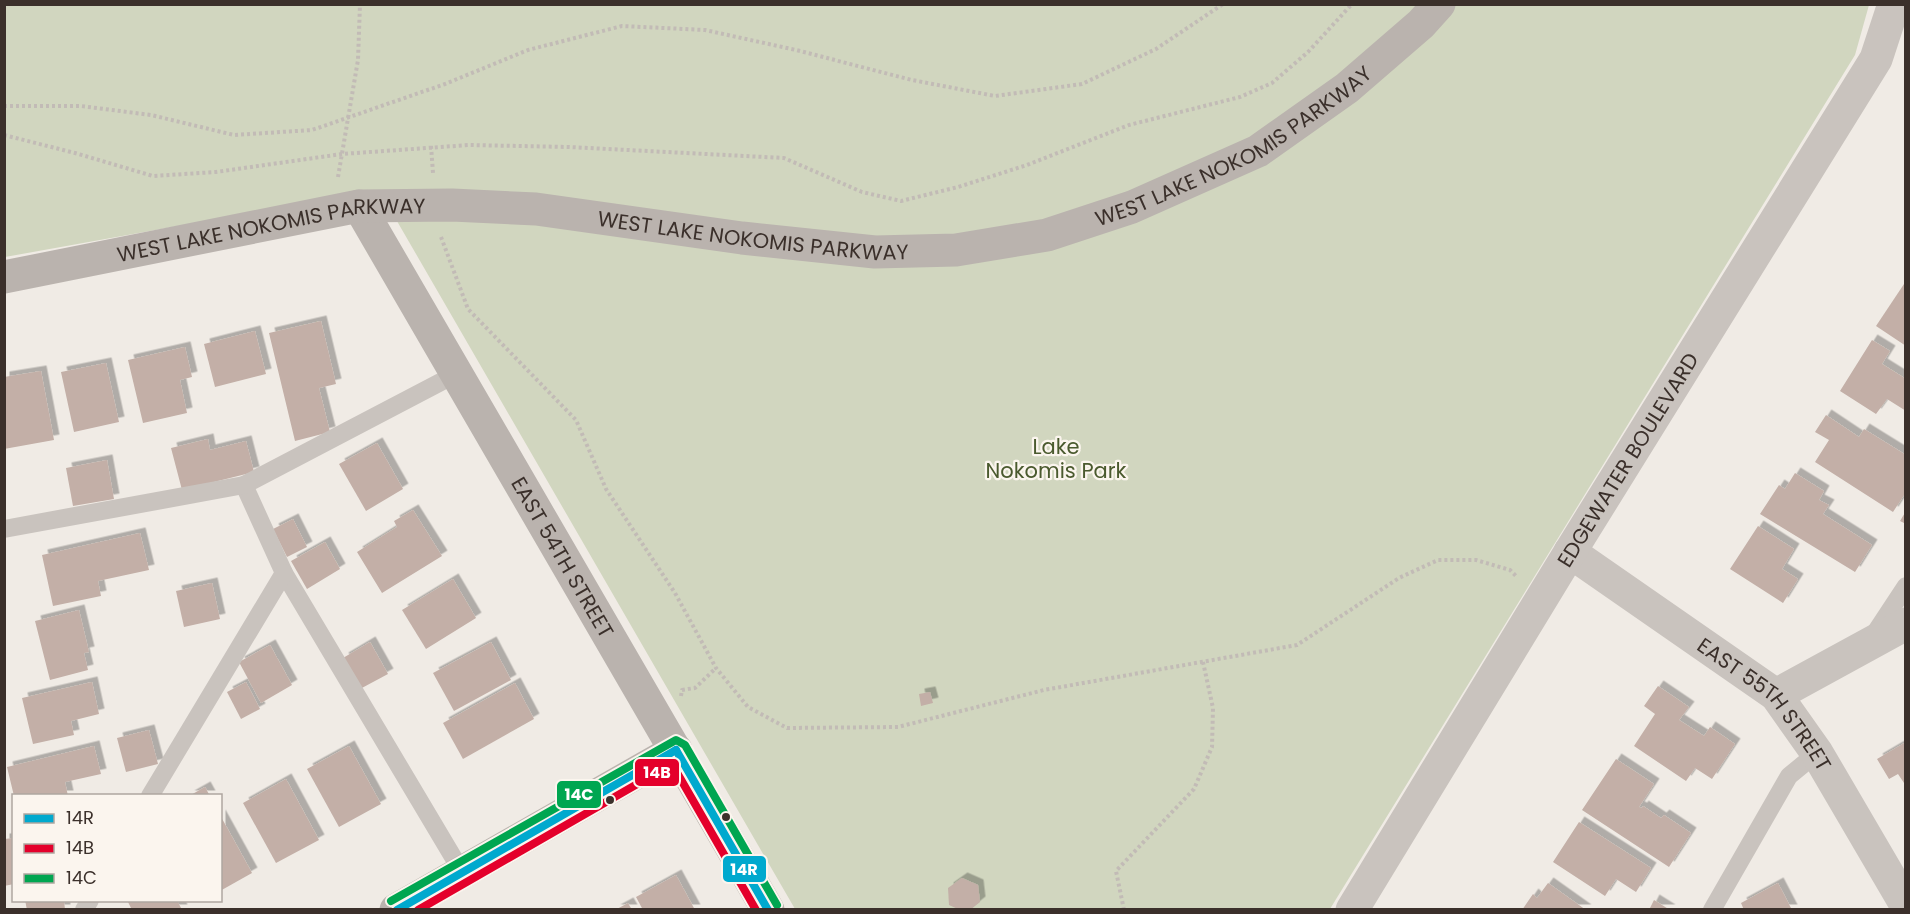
<svg xmlns="http://www.w3.org/2000/svg" width="1910" height="914" font-family="Poppins,sans-serif">
<style>
.green{fill:#d1d6bf}
.building{fill:#c3afa7;filter:url(#shadow)}
.lines{fill:none;stroke-linecap:round;stroke-linejoin:round}
.path{stroke:#c2bbb6;stroke-width:4;stroke-dasharray:3 3;stroke-linecap:butt}
.lane{stroke:#c9c3be;stroke-width:18}
.street{stroke:#c9c3be;stroke-width:33}
.secondary{stroke:#bab3ae;stroke-width:33}
.bus-1-casing{stroke:#fbf5ee;stroke-width:12}
.bus-2-casing{stroke:#fbf5ee;stroke-width:12}
.bus-3-casing{stroke:#fbf5ee;stroke-width:12}
.bus-1{stroke:#00a9ce;stroke-width:8}
.bus-2{stroke:#e4002b;stroke-width:8}
.bus-3{stroke:#00a651;stroke-width:8}
.bus-dot{fill:#3b302b;stroke:#fbf5ee;stroke-width:2}
.labels{text-anchor:middle;dominant-baseline:central;stroke-width:4.5;stroke-linejoin:round;paint-order:stroke}
.street-label{font-size:21px;fill:#3b302b;stroke:#fbf5ee}
.park-label{font-size:21px;fill:#4a5a2e;stroke:#fbf5ee}
.line-badge{stroke:#fbf5ee;stroke-width:2}
.badge-label{font-size:16px;text-anchor:middle;font-weight:bold;fill:#fff}
</style>
<defs>
<filter id="shadow"><feDropShadow dx="5.5" dy="-5.5" stdDeviation="0" flood-color="#0004"/></filter>
</defs>
<rect width="100%" height="100%" fill="#f0ebe5"/>
<path class="green" d="M5 5H1869L1855 55 1330 909H795L379 190 5 257Z"/>
<g class="building">
<path d="M1904 284 1906 285V346L1876 326Z"/>
<path d="M321 321 336 384 319 388 330 432 295 441 269 333Z"/>
<path d="M255 331 266 374 215 387 204 344Z"/>
<path d="M1872 340 1890 351 1882 364 1906 379V411L1887 399 1876 414 1840 391Z"/>
<path d="M185 347 192 377 180 380 187 413 143 423 128 360Z"/>
<path d="M106 363 119 422 74 432 61 372Z"/>
<path d="M41 371 54 440 4 449V377Z"/>
<path d="M1826 415 1859 437 1864 429 1906 455V492L1893 512 1815 462 1829 440 1815 432Z"/>
<path d="M208 439 210 450 246 441 254 472 182 490 171 448Z"/>
<path d="M377 443 403 489 366 511 339 464Z"/>
<path d="M107 460 114 499 73 506 66 468Z"/>
<path d="M1795 473 1824 491 1819 500 1829 505 1823 514 1872 545 1855 572 1760 514 1779 485 1785 489Z"/>
<path d="M413 510 442 556 382 593 357 552 397 527 394 521Z"/>
<path d="M1906 511V524L1900 521Z"/>
<path d="M293 519 307 547 287 557 273 529Z"/>
<path d="M1758 526 1794 549 1782 569 1798 579 1783 603 1730 569Z"/>
<path d="M140 533 149 570 98 581 101 596 53 606 42 555Z"/>
<path d="M325 542 340 569 307 589 291 561Z"/>
<path d="M453 579 476 618 426 649 402 610Z"/>
<path d="M212 583 220 619 184 627 176 591Z"/>
<path d="M79 610 89 652 84 653 88 670 50 680 35 621Z"/>
<path d="M370 642 388 674 360 689 343 658Z"/>
<path d="M491 642 511 680 454 711 433 673Z"/>
<path d="M270 645 292 685 261 703 239 662Z"/>
<path d="M92 682 99 714 71 721 74 735 33 744 22 698Z"/>
<path d="M246 682 260 709 241 719 227 692Z"/>
<path d="M515 683 534 719 463 759 443 723Z"/>
<path d="M1658 686 1689 707 1679 720 1704 736 1710 727 1735 744 1712 779 1695 768 1686 781 1634 746 1655 714 1644 706Z"/>
<path d="M930 692 933 703 921 706 919 694Z"/>
<path d="M149 730 158 764 126 772 117 738Z"/>
<path d="M1906 742V786L1898 774 1889 779 1877 759Z"/>
<path d="M94 746 101 774 65 782 68 796H14L7 767Z"/>
<path d="M349 746 381 804 339 827 307 769Z"/>
<path d="M1616 759 1654 784 1639 807 1642 808 1643 806 1661 818 1664 815 1691 833 1669 867 1582 810Z"/>
<path d="M286 779 319 840 276 863 243 803Z"/>
<path d="M205 787 210 796H189Z"/>
<path d="M220 815 252 873 220 891Z"/>
<path d="M1579 822 1651 868 1636 892 1616 879 1605 896 1553 862Z"/>
<path d="M14 838V884L4 886V839Z"/>
<path d="M676 875 695 910H643L636 897Z"/>
<path d="M962 878 978 885 980 902 970 910H960L949 905 948 888Z"/>
<path d="M1548 883 1586 910H1522L1533 894 1537 898Z"/>
<path d="M1778 883 1792 910H1744L1741 903Z"/>
<path d="M25 900H64L65 910H27Z"/>
<path d="M127 900H177L182 910H132Z"/>
<path d="M1654 900 1670 910H1649Z"/>
<path d="M628 903 632 910H615Z"/>
</g>
<g class="lines">
<g class="path">
<path d="M4 106H81L151 115 234 135 312 130 445 84 528 50 622 26 705 30 796 50 912 80 995 96 1082 84 1156 49 1223 4"/>
<path d="M4 135 75 153 153 176 216 172 342 154 469 145 569 147 784 158 862 192 901 201 958 187 1027 165 1129 125 1240 97 1272 83 1308 52 1352 4"/>
<path d="M431 146 433 173"/>
<path d="M338 177 358 60 360 4"/>
<path d="M441 237 468 309 576 420 606 489 675 593 716 668 748 707 787 728 898 727 1044 690 1297 645 1399 578 1438 560H1476L1510 570 1517 577"/>
<path d="M681 696 682 690 695 688 716 668"/>
<path d="M1124 910 1116 871 1194 789 1212 747 1213 708 1203 662"/>
</g>
<g class="lane">
<path d="M244 485 284 573 462 872"/>
<path d="M4 529 244 485 456 374"/>
<path d="M1873 636 1906 586"/>
<path d="M150 796 284 573"/>
<path d="M84 910 90 900"/>
<path d="M1712 910 1789 776 1817 753"/>
</g>
<g class="street">
<path id="s1" d="M1570 552 1776 695 1817 753 1906 905"/>
<path d="M1776 695 1906 624"/>
<path id="s2" d="M1352 910 1570 552 1876 59 1894 4"/>
</g>
<g class="secondary">
<path id="s3" d="M359 206 768 910"/>
<path id="s4" d="M4 277 359 206 452 205 536 209 742 238 875 252 956 250 1047 235 1132 207 1258 151 1347 88 1421 24 1439 4"/>
<path d="M396 910 676 750"/>
</g>
<defs>
<g id="bus-1">
<path d="M676 750 768 910"/>
<path d="M397 910 676 750"/>
</g>
<path id="bus-2" d="M418 910 672 764 756 910"/>
<path id="bus-3" d="M391 901 676 740 685 745 777 905"/>
</defs>
<use href="#bus-1" class="bus-1-casing"/>
<use href="#bus-2" class="bus-2-casing"/>
<use href="#bus-3" class="bus-3-casing"/>
<use href="#bus-1" class="bus-1"/>
<use href="#bus-2" class="bus-2"/>
<use href="#bus-3" class="bus-3"/>
</g>
<g class="bus-dot">
<circle cx="610" cy="800" r="5"/>
<circle cx="726" cy="817" r="5"/>
</g>
<g class="labels">
<g class="street-label">
<text stroke="none"><textPath href="#s4" startOffset="1262">WEST LAKE NOKOMIS PARKWAY</textPath></text>
<text stroke="none"><textPath href="#s4" startOffset="272">WEST LAKE NOKOMIS PARKWAY</textPath></text>
<text stroke="none"><textPath href="#s4" startOffset="758">WEST LAKE NOKOMIS PARKWAY</textPath></text>
<text stroke="none"><textPath href="#s2" startOffset="528">EDGEWATER BOULEVARD</textPath></text>
<text stroke="none"><textPath href="#s3" startOffset="406">EAST 54TH STREET</textPath></text>
<text stroke="none"><textPath href="#s1" startOffset="249">EAST 55TH STREET</textPath></text>
</g>
<g class="park-label">
<text x="1056" y="446">Lake<tspan x="1056" dy="24">Nokomis Park</tspan></text>
</g>
</g>
<g class="line-badge">
<rect x="634" y="758" width="46" height="29" rx="6" fill="#e4002b"/>
<rect x="556" y="780" width="46" height="29" rx="6" fill="#00a651"/>
<rect x="722" y="855" width="45" height="28" rx="6" fill="#00a9ce"/>
</g>
<g class="badge-label">
<text x="657" y="778">14B</text>
<text x="579" y="800">14C</text>
<text x="744" y="875">14R</text>
</g>
<rect width="1910" height="914" fill="none" stroke="#3b302b" stroke-width="12"/>
<rect x="12" y="794" width="210" height="108" fill="#fbf5ee" stroke="#aea6a0" stroke-width="1.5"/>
<rect x="24" y="814" width="30" height="9" fill="#00a9ce" stroke="#aea6a0" stroke-width="1.5"/>
<text x="66" y="824" font-size="18" fill="#3b302b">14R</text>
<rect x="24" y="844" width="30" height="9" fill="#e4002b" stroke="#aea6a0" stroke-width="1.5"/>
<text x="66" y="854" font-size="18" fill="#3b302b">14B</text>
<rect x="24" y="874" width="30" height="9" fill="#00a651" stroke="#aea6a0" stroke-width="1.5"/>
<text x="66" y="884" font-size="18" fill="#3b302b">14C</text>
</svg>
